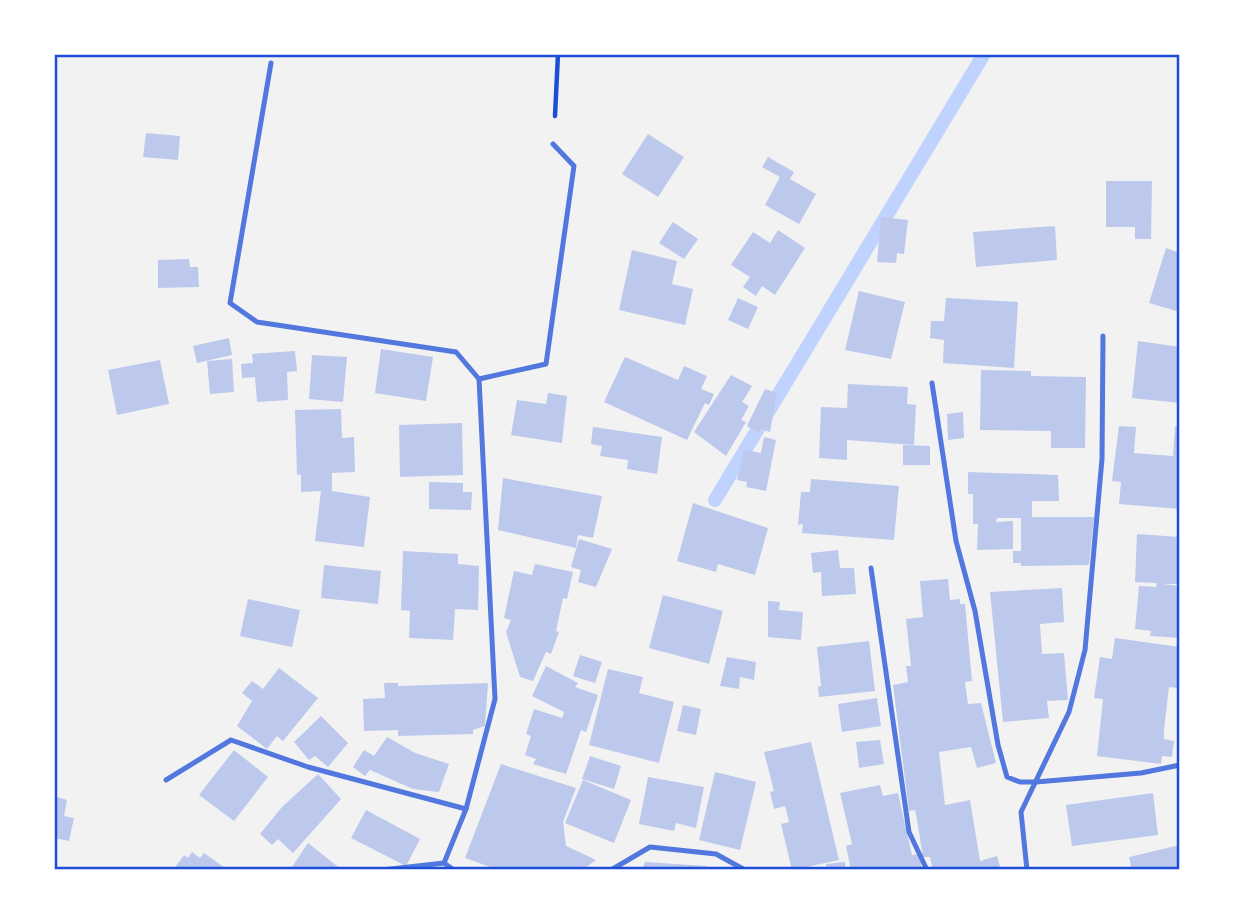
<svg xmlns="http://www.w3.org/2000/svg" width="1234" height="924" font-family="'Alegreya Sans',sans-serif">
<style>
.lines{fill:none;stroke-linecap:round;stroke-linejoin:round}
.stream{stroke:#bfd3fe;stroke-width:14}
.building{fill:#bdc9ec}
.path{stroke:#1d4ed8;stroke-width:4.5}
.service{stroke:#5277de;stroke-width:5}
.neatline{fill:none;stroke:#1d4ed8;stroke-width:2.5}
</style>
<rect width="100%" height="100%" fill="#f2f2f2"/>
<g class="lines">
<path class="stream" d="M715 500 984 54"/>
</g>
<g class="building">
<path d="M146 133 180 136 178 160 143 157Z"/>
<path d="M648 134 684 157 658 197 622 174Z"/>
<path d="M768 157 794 172 790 179 816 194 799 224 765 205 780 177 762 167Z"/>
<path d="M1106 181H1152L1151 239H1135V227H1106Z"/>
<path d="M881 217 908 220 904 254 897 253 896 263 877 262Z"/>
<path d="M673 222 698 239 684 259 659 243Z"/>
<path d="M1055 226 1057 260 976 267 973 232Z"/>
<path d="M778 230 805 248 775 295 762 286 756 296 743 287 750 277 731 265 753 232 770 243Z"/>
<path d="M1166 248 1180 253V312L1149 303Z"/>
<path d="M632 250 677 261 672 284 693 289 685 325 619 310Z"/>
<path d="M189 259 190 267H198L199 287 158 288V260Z"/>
<path d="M859 291 905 302 891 359 845 350Z"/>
<path d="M738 298 758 307 748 329 728 320Z"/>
<path d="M946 298 1018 302 1014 368 943 363 944 340 930 338 931 321H944Z"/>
<path d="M229 338 232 355 197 363 193 346Z"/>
<path d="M1138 341 1180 347V403L1132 398Z"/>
<path d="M381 349 433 357 426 401 375 393Z"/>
<path d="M295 351 297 371 287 372 288 400 257 402 255 377 242 378 241 364 253 363 252 354Z"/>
<path d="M312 355 347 357 343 402 309 399Z"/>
<path d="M625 357 678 380 684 366 707 376 701 389 714 394 709 405 705 403 687 440 604 402Z"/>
<path d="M232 359 234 392 210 394 207 361Z"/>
<path d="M160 360 169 404 117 415 108 370Z"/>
<path d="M981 370 1031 371V376L1086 377 1085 448H1051V431L980 430Z"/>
<path d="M731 375 752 386 742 402 749 406 741 420 746 422 726 456 694 432Z"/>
<path d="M848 384 908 387 907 404 916 405 914 445 847 440V460L819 458 821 407 847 408Z"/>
<path d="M765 389 777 393 770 432 761 429 759 433 747 426Z"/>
<path d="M548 393 567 396 562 443 511 435 517 400 546 404Z"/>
<path d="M341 409 342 438 354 437 355 472 332 473V491L370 497 364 547 315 541 321 491 301 492V474L297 475 295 410Z"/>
<path d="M963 412 964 438 948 440 947 414Z"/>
<path d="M462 423 463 475 400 477 399 425Z"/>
<path d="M1119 426 1136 427 1134 453 1173 456 1175 426 1180 427V509L1119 504 1121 482 1112 481Z"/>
<path d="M593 427 662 437 657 474 627 469 628 460 600 456 602 446 591 444Z"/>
<path d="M764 437 776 440 766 491 746 487 747 482 737 480 744 450 761 453Z"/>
<path d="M903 445 930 446V465H903Z"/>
<path d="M968 472 1058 475 1059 501H1032V517H1094L1089 565 1021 566V563H1013V551H1021V518H997L996 522 1013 521V549L977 550 978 524H973V494H968Z"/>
<path d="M503 478 602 496 593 538 578 535 576 548 498 530Z"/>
<path d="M811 479 899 486 894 540 802 533 803 524 798 525 801 492H810Z"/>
<path d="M429 482 463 483V492H472L471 510 429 509Z"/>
<path d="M693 503 768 528 755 575 718 564 716 572 677 561Z"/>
<path d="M1137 534 1180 537V584H1163L1180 586V638L1150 636 1151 631 1135 629 1139 586 1156 587 1157 583 1135 582Z"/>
<path d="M579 539 612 549 596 587 578 582 581 570 571 567Z"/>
<path d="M838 550 840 568H854L856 594 822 596 821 572 813 573 811 553Z"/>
<path d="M403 551 458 554V564L479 566 478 610 455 609 453 640 409 638 410 611 401 610Z"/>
<path d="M535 564 573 572 567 599 563 598 556 631 559 632 551 654 546 652 533 681 520 677 506 632 511 620 504 618 514 571 532 575Z"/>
<path d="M324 565 381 571 378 604 321 598Z"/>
<path d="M948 579 950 600 960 599V604H965L972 681 965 682 968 704 981 703 996 763 977 768 971 747 939 752 945 805 970 800 980 861 997 856 1001 870H925L932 867 930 857H923L916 814 915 810 909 811 893 685 908 682 906 666H911L906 619 923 617 920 581Z"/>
<path d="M1062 588 1064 622 1040 624 1042 654 1064 653 1068 700 1047 701 1049 718 1003 722 990 592Z"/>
<path d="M663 595 723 611 709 664 649 648Z"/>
<path d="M248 599 300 610 292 647 240 636Z"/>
<path d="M768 601 780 602 779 610 803 612 801 640 768 637Z"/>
<path d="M1115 638 1180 647 1177 688 1169 687 1164 730V739L1174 741 1172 757 1162 756 1161 764 1097 756 1103 699 1094 698 1100 657 1112 659Z"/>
<path d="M869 641 875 691 819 697 818 687 821 686 817 647Z"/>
<path d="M580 655 602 662 595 683 573 676Z"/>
<path d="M727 657 756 662 754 680 740 677 739 689 720 686Z"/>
<path d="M546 666 578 683 575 687 598 695 586 732 581 730 566 774 533 764 536 759 525 755 531 736 526 734 534 709 562 718 564 712 532 696Z"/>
<path d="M279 668 318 698 283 741 277 736 267 749 237 726 252 701 242 693 252 681 263 689Z"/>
<path d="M608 669 643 677 639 693 674 702 659 763 589 745Z"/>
<path d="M384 683H398V686L488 683 485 726 473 730V734L398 736V730L364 731 363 699 385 698Z"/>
<path d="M877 698 881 726 842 732 838 704Z"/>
<path d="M683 705 701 709 696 735 677 731Z"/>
<path d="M321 716 348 743 328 767 315 756 309 760 294 742Z"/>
<path d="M387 737 415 753 449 764 439 792 413 789 370 770 365 776 353 767 364 750 374 756Z"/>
<path d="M880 740 884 764 859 768 856 742Z"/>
<path d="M811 742 839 860 792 870 781 824 789 822 785 806 774 809 770 792 774 791 764 752Z"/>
<path d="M234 750 268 777 234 821 199 795Z"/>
<path d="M590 756 621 766 614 789 582 779Z"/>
<path d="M501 764 576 788 563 822 566 846 596 860 582 870H499L465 858Z"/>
<path d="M715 772 756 782 740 850 699 840Z"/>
<path d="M318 774 341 799 293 853 278 839 272 845 260 834 282 807Z"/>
<path d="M648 777 704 787 696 828 676 823 674 831 639 824Z"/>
<path d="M583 780 631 800 614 843 565 823Z"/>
<path d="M880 785 883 796 898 793 912 855 919 854 922 870H851L846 846 852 844 840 793Z"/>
<path d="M1153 793 1158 835 1072 846 1066 805Z"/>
<path d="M54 796 67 800 64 816 74 818 69 841 54 838Z"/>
<path d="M366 810 420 839 406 866 351 838Z"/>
<path d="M308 843 342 870H290Z"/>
<path d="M1180 845V870H1132L1129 857Z"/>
<path d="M192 852 200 858 204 853 225 868 173 870 184 855 188 858Z"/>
<path d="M645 862 707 866 706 870H642Z"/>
<path d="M845 862V870H827L826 864Z"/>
</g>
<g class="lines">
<path class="path" d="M555 116 558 54"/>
<g class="service">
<path d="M271 63 230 303 257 322 456 352 479 379 495 699 466 809 444 863 454 870"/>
<path d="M479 379 546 364 574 166 553 144"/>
<path d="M932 383 956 541 975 611 998 745 1007 777 1020 782H1036L1141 773 1180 765"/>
<path d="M871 568 909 832 927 870"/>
<path d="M166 780 231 740 308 767 466 809"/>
<path d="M382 870 444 863"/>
<path d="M611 870 650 847 716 854 745 870"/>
<path d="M1027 870 1021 812 1069 712 1085 650 1102 459 1103 336"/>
</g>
</g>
<rect width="1234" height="924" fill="none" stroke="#ffffff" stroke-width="112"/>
<rect x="56" y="56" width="1122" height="812" class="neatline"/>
</svg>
